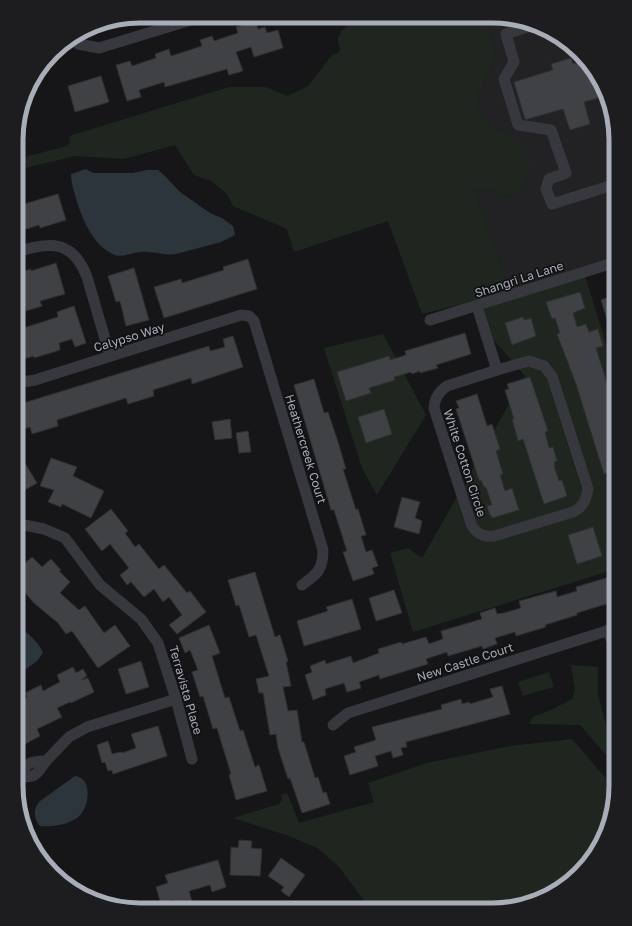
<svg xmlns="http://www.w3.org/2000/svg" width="632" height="926" font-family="'Golos Text',sans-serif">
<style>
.built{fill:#222225}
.green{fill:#1e261f}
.water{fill:#2c353c}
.building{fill:#404145;stroke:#303034}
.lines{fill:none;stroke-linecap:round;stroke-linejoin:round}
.minor{stroke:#37383d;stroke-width:11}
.labels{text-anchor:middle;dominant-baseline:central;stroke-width:3.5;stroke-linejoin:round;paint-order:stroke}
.street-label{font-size:12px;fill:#a8adb8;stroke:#111113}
.rim{fill:none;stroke:#a8adb8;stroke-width:5}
</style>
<rect width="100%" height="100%" fill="#161618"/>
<path class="built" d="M492 17H508L567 42 603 85 616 140V257L509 290 474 188 489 189 505 197 518 193 526 183 529 164 513 136 494 129 481 116 478 96 488 76 496 55 489 31Z"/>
<g class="green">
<path d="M355 17H492L489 31 496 55 488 76 478 96 481 115 494 129 513 136 522 147 530 164 526 183 518 193 505 197 489 189 474 188 509 290 464 305 463 304 422 314 388 221 294 252 287 229 233 206 226 193 211 181 194 175 175 145 124 159 75 156 17 170V159L67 146 70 142 69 136 229 87H265L288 96 308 86 332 55 339 52C341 47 337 43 338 39 340 30 350 23 355 17Z"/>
<path d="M585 276 616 375V569L413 632 390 553 408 548 422 558 457 497C464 521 464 542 495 541L575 516C584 512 589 506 592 496L557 373 548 362 531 356 512 361 493 339 484 309Z"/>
<path d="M383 334 426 415 377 495 362 468 324 348Z"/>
<path d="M529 366 541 370 547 378 582 490V496L576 506 493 532C485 532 480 529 476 522L464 484 525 376 519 369Z"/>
<path d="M571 665 598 667V695L606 725 616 741V762L604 753 580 725 529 724 533 717 553 709 572 699 575 690Z"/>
<path d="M549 672 554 687 523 696 518 682Z"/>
<path d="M572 739 616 790V794L595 855 547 897 492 910H371L339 867 317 848 289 836 233 818 279 804 282 800 281 795 287 793 299 823 374 802 368 783 427 763 510 746Z"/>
</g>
<g class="water">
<path d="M86 169 93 173H133L147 170H158L164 175 180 192 210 213 222 218 233 226 235 235 221 242 176 254C164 256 153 251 142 252 133 252 123 258 115 255 92 246 81 216 75 195 73 188 71 181 71 174Z"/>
<path d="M16 625C27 632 38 641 43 653L37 661 16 676Z"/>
<path d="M75 776C94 778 89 810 77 818 66 825 53 827 40 826 33 818 33 808 40 801Z"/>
</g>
<g class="building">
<path d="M256 21 258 29 265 27 267 33 278 30 283 48 254 57 251 47 236 52 243 71 229 75 227 69 165 87 164 82 139 90 141 97 127 101 116 65 130 61 132 66 156 58 155 54 169 49 171 56 202 46 200 40 212 36 214 41 238 33 236 27Z"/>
<path d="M571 58 573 64 583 61 596 77 602 97 584 102 590 124 570 130 563 109 528 119H525L514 82 553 70 551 64Z"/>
<path d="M101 76 109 102 75 112 68 86Z"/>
<path d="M58 194 66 220 40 228 39 225 17 232V206Z"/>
<path d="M248 259 257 289 164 318 154 287 181 279 182 283 224 270 223 267Z"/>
<path d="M56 263 65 294 40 301 42 306 26 311 24 304 17 306V273L31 269V271Z"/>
<path d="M134 268 149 320 126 326 120 301 116 302 108 276Z"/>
<path d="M580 292 585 308 573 313 577 327 586 324 589 332 598 329 603 346 596 348 616 412V503L610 505 607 495 614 493 607 473 604 474 576 384 557 334 560 333 555 318 552 319 546 302Z"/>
<path d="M616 295V321L608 323 601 300Z"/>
<path d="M74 306 86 343 75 347 72 339 59 343 60 350 34 358V356L17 361V330L58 317 57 312Z"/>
<path d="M523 317 524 320 531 318 536 336 512 345 505 323Z"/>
<path d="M465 333 471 354 436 365 438 368 420 373V371L412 374 411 372 394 377 395 380 369 388 371 393 346 401 337 372 389 356 390 360 406 355 405 351Z"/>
<path d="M233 336 243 367 192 384 191 378 153 390 154 396 128 404 126 398 57 420 58 426 32 434 30 427 17 431V405L209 346 210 351 225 347 223 339Z"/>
<path d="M530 377 548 431 545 432 549 448 553 447 557 461 554 462 555 465 554 466 559 481 562 480 567 496 544 504 523 439 518 441 512 419H514L505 390 509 389 507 384Z"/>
<path d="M314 379 324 413 328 412 338 442 346 469H343L356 510 358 509 366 535 361 536 366 552 372 550 378 566 372 568 374 574 353 581 343 552 347 551 334 510H331L294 385Z"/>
<path d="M477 394 487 426 492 424 500 449 496 451 503 474 500 475 505 491 512 488 519 510 492 518 491 515H490L487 506 492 505 486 487H484L481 480H479L456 409 459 408 456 401Z"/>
<path d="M384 409 392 434 366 443 358 417Z"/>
<path d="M230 419 232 438 215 440 212 422Z"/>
<path d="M248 431 251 452 239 453 236 433Z"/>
<path d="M51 458 77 467 73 476 104 491 91 518 62 504 61 507 48 502 54 490 40 486Z"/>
<path d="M23 460 37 483 16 495 17 464Z"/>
<path d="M402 497 420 502 415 518 422 521 419 534 394 527Z"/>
<path d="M111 509 128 531 125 533 135 547 139 544 159 569 164 565 187 593 190 591 206 612 177 634 169 625 182 615 169 597 163 602 154 589 144 597 131 582 127 585 120 575 129 568 110 544 102 551 85 529Z"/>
<path d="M593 527 602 556 577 564 568 535Z"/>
<path d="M32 557 42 567 51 559 61 570 59 571 70 582 60 593 79 610 85 606 104 633 115 625 130 646 98 668 72 631 66 634 58 623 34 603 16 582V571Z"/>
<path d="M255 572 275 637 280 635 288 661 286 662 291 686 283 687 288 711 297 710 302 742H304L315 778 318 777 323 793 326 792 330 804 302 813 290 778 288 779 278 748 276 734 270 735 263 693H259L256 679 269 676 256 635 249 637 239 605 236 606 228 580Z"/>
<path d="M616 575V601L577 613V615L545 625 546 627 516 636 515 632 495 638 497 644 483 649 482 646 448 656 447 652 426 659 428 664 380 679 379 675 359 682 361 688 347 692 344 683 325 689 326 695 313 700 305 675 312 672 310 666 325 660 326 664 351 656 353 663 379 653 378 649 401 642 402 644 426 637 429 644 443 639 441 631 482 619 480 613 495 608 497 614 504 613 521 608 519 601 556 591 557 597 577 591 576 587Z"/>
<path d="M394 590 402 613 376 621 369 598Z"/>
<path d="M352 599 361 629 304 646 297 621 328 611 326 607Z"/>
<path d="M209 625 220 653 212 656 225 698 229 697 240 731 243 730 255 767 259 765 267 791 236 800 229 775 231 774 217 728 213 729 203 696 200 697 192 672 198 670 190 650 185 653 179 638Z"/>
<path d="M141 661 149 687 126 694 118 669Z"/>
<path d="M73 667 76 673 83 669 87 676 81 680 88 678 94 692 71 703 70 702 57 708 62 717 37 729 40 736 16 749V702L27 697 25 693 41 685 43 691 60 682 57 675Z"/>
<path d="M502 686 510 714 406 742 407 747 401 748 403 755 393 758 391 751 375 756 378 766 350 775 344 756 356 752 354 747 376 740 372 727 442 709 441 705 461 699 462 704 469 702 470 704 493 697 490 689Z"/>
<path d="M158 726 167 756 113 774 112 770 108 771 105 762 102 763 97 745 108 741 112 754 121 752 122 753 136 748 131 734Z"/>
<path d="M239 840 252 841 251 848 262 849 260 876 230 875 231 847 238 848Z"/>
<path d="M281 858 305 875 289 897 281 891 284 887 268 876Z"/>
<path d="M218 860 226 887 212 892 210 885 189 891 192 901 176 906 174 900 161 904 156 887 168 883 165 875Z"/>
</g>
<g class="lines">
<g class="minor">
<path d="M530 26 506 34 514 62 504 79 518 125 551 130 566 173 549 179 546 189 552 204 616 184"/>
<path d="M78 44 99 48 204 16"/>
<path d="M17 252C50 241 73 240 87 277L110 356"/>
<path d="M477 306 497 370"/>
<path d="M430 320 616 262"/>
<path d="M529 361 544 366 552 376 588 489C586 500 583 507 573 512L494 536C483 537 476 534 471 524L434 408C435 397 439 392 447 386L497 370Z"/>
<path d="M17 383 35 380 241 315 249 316 254 321 323 550C323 570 317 574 302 585"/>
<path d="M24 525 44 529 65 538 100 585 141 619 158 643 176 699 192 759"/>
<path d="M608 630 616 653"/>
<path d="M333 725 348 713 616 628"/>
<path d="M16 778 33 776 38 772 46 761 69 737 87 727 176 699"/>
<path d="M18 778C27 763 28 761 46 761"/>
</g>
</g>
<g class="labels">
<g class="street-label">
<text transform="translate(519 279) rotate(-18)">Shangri La Lane</text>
<text transform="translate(129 337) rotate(-17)">Calypso Way</text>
<text transform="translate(306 449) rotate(73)">Heathercreek Court</text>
<text transform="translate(465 463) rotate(72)">White Cotton Circle</text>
<text transform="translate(465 662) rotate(-18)">New Castle Court</text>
<text transform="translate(186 690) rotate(74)">Terravista Place</text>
</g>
</g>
<path d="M0 0H632V926H0ZM140 23H492A117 117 0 0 1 609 140V786A117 117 0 0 1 492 903H140A117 117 0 0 1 23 786V140A117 117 0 0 1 140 23Z" fill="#1d1d20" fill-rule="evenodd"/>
<path class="rim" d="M140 23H492A117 117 0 0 1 609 140V786A117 117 0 0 1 492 903H140A117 117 0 0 1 23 786V140A117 117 0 0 1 140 23Z"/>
</svg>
